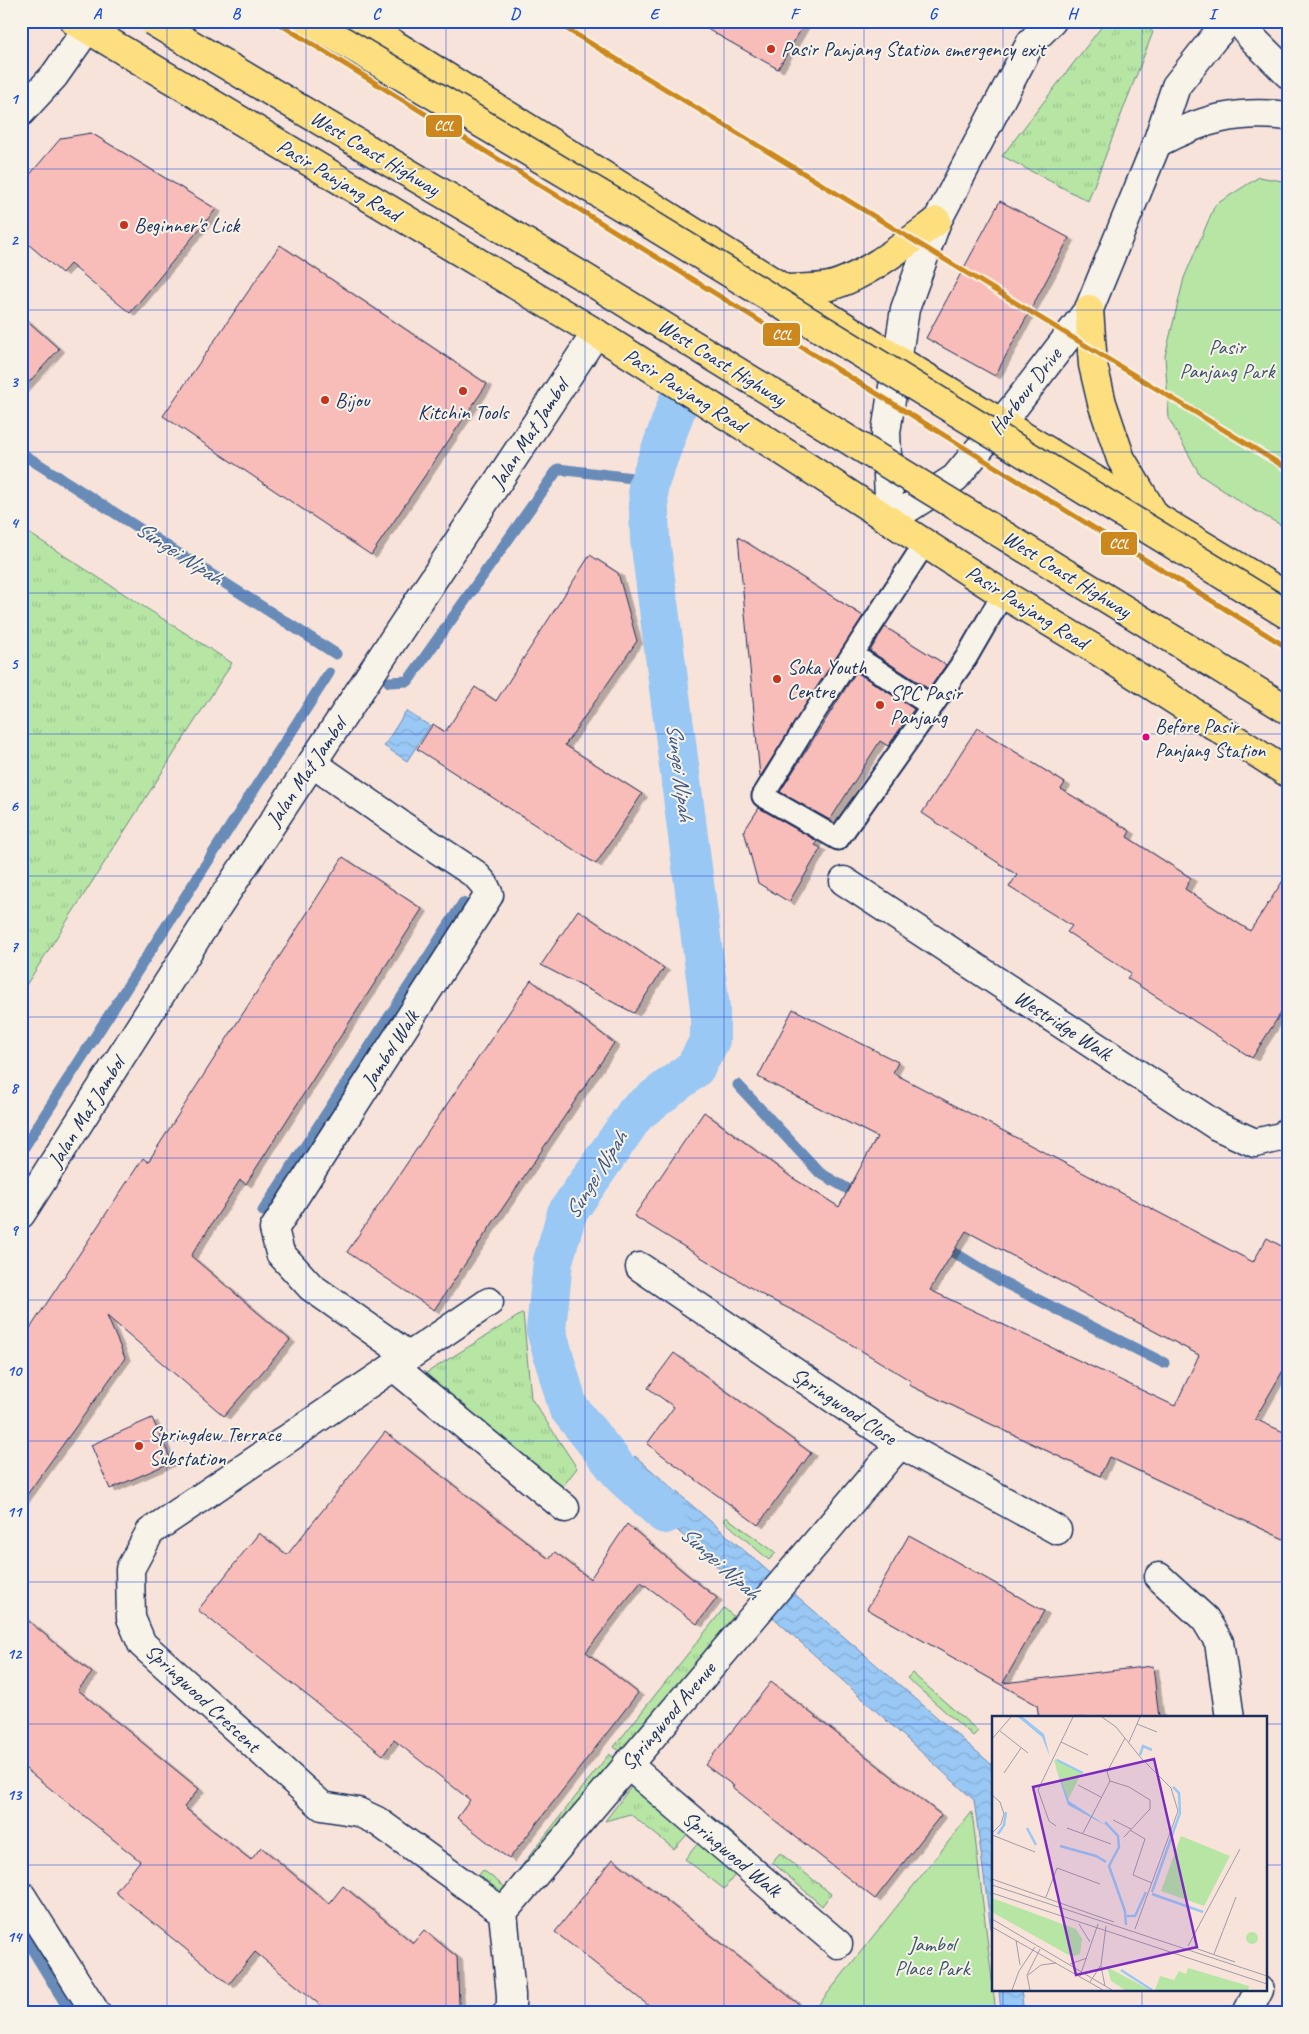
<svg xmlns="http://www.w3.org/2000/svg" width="1309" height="2034" font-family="Caveat,sans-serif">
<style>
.grass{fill:url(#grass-tufts);stroke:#688a81}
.green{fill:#b6e5a4;stroke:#688a81}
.water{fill:url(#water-waves);stroke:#678bb8}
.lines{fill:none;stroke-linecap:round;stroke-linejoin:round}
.stream{stroke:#678bb8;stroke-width:11}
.canal{stroke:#99c8f4;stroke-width:40}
.building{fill:#f9bdb9;stroke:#1b2f5e;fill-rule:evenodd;filter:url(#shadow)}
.lane-casing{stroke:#1b2f5e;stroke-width:25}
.street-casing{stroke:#1b2f5e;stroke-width:31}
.secondary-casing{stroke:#1b2f5e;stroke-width:31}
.primary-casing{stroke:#1b2f5e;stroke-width:31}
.lane{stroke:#f7f3e8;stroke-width:21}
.street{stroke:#f7f3e8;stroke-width:28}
.secondary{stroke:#f7f3e8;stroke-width:28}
.primary{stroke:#fddf80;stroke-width:28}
.highway-bridge-casing{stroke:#1b2f5e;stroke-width:31;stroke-linecap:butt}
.highway-bridge{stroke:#fddf80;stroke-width:28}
.metro-1-casing{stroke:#f7f3e8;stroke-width:9}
.metro-1{stroke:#cd881d;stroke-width:5}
.grid{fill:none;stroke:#1d4ed8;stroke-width:1;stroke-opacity:0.55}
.poi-dot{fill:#c8321e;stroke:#f7f3e8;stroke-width:2}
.bus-dot{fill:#e5007d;stroke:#f7f3e8;stroke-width:2}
.labels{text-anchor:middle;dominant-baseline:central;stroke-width:4;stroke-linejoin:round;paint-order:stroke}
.bus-label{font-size:20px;fill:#1b2f5e;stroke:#f7f3e8;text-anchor:start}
.poi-label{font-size:21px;fill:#1b2f5e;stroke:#f7f3e8;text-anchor:start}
.street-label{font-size:21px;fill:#1b2f5e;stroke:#f7f3e8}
.park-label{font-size:21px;fill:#3a536c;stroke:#f7f3e8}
.water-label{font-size:22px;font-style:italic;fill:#3a5584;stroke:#f7f3e8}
.inset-river{fill:none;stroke:#99c8f4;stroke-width:2.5}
.inset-road{fill:none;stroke:#a09ba8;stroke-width:1}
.view{fill:#7b2cbf;fill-opacity:0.15;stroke:#7b2cbf;stroke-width:2.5}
.inset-edge{fill:none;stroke:#1b2f5e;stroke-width:2.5}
.line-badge{stroke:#f7f3e8;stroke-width:2}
.badge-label{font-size:14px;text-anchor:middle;font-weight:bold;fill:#fff}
.neatline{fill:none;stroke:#1d4ed8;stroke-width:2}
.grid-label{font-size:16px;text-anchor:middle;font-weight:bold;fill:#1d4ed8}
</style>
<defs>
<pattern id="grass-tufts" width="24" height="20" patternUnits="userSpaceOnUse" patternTransform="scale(1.25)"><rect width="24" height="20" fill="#b6e5a4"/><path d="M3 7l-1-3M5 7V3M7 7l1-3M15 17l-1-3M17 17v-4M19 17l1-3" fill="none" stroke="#9cc590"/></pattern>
<pattern id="water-waves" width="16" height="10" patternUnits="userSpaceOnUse" patternTransform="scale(1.25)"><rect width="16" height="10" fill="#99c8f4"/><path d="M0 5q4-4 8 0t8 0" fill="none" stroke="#83acd4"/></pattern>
<filter id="shadow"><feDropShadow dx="5.5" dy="3" stdDeviation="0" flood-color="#0004"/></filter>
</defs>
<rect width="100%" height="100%" fill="#f8e3da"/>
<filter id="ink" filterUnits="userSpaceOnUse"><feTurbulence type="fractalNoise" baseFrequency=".02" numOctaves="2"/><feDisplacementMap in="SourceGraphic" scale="10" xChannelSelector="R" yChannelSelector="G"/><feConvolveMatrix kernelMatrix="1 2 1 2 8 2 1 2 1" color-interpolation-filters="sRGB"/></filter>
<g filter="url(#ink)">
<g class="grass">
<path d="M1106 21H1141L1153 32 1088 201 1002 156Z"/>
<path d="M21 528 232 663 21 993Z"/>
<path d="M523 1313 531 1398 577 1468 561 1489 423 1375Z"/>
<path d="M726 1517 776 1553 769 1560 723 1520Z"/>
<path d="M724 1608 734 1617 506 1900 477 1877 483 1870 505 1887 609 1754 618 1760 623 1753 614 1747Z"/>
<path d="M912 1673 978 1731 973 1736 907 1678Z"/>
<path d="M640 1775 697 1824 674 1849 630 1814 605 1821Z"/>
<path d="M780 1853 831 1894 822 1906 772 1862Z"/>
</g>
<g class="green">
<path d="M1259 177 1288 182V529L1242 503 1200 475 1169 419 1165 356 1184 278 1215 205Z"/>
<path d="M972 1812 996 2013H812Z"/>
<path d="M717 1820 753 1851 724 1889 685 1859Z"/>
</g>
<g class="water">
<path d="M406 711 430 726 407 761 384 746Z"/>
<path d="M635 1456 991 1764 993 1777V1945L974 1800 622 1480Z"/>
<path d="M999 1990H1021L1024 2013H1001Z"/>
</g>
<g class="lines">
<g class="stream">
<path d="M21 453 336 654"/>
<path d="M389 682 408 681 558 469 641 479 648 486"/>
<path d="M738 1085 820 1173 860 1196"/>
<path d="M21 1152 329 673"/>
<path d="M263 1211 463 903"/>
<path d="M940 1244 999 1280 1164 1363"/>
<path d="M21 1931 71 2013"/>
</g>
<path class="canal" d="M665 1514 624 1477 568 1407 546 1330 553 1261 567 1213 636 1113 695 1068 710 1040V1008L650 539 648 486 679 400"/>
</g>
<g class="building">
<path d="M693 21H806L778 69Z"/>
<path d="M91 133 216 209 130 313 70 264 62 273 21 238V185L61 138Z"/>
<path d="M1000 201 1069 238 995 376 926 338Z"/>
<path d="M280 245 487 384 371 555 163 416Z"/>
<path d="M21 315 59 349 21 391Z"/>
<path d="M738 537 863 616 760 777Z"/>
<path d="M590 555 618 573 637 641 565 745 642 794 596 864 417 749 433 724 445 732 475 687 496 701Z"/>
<path d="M885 627 946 665 929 689 870 651Z"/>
<path d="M856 672 914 709 888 746 880 741 830 820 780 792Z"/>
<path d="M977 728 1065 783 1061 789 1130 831 1127 837 1191 878 1185 889 1250 931 1288 873V1002L1252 1058 1127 978 1131 973 1067 932 1072 926 1009 887 1017 875 922 813Z"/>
<path d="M759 808 817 841 815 845 821 848 789 902 758 883 744 831Z"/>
<path d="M343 857 422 909 246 1184 240 1180 191 1256 290 1340 224 1416 107 1316 125 1358 21 1503V1342L143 1158 148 1162Z"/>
<path d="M578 910 664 968 634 1013 541 965Z"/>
<path d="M531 980 614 1043 434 1310 347 1252Z"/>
<path d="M793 1009 898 1062 893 1073 1253 1262 1267 1238 1288 1250V1362L1255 1419 1288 1434V1541L1109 1457 1100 1476 909 1385 911 1381 808 1318 766 1297 634 1216 704 1112 791 1177 839 1207 877 1137 758 1077ZM966 1231 1199 1355 1175 1406 930 1290Z"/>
<path d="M674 1353 811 1453 758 1525 647 1444 674 1407 648 1388Z"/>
<path d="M152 1418 172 1462 110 1489 91 1445Z"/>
<path d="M385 1432 549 1559 555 1552 590 1579 627 1524 685 1573 717 1598 697 1624 641 1582 623 1604 586 1652 638 1693 509 1859 457 1818 470 1800 394 1740 383 1755 198 1610 259 1533 287 1555Z"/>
<path d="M909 1535 1044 1611 1003 1683 1153 1666 1159 1718H1039L1037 1705 867 1609Z"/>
<path d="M21 1615 92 1673 78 1690 199 1789 184 1807 211 1829 251 1860 261 1847 329 1904 343 1886 413 1943 424 1930 457 1957 459 2003 451 2013H330L255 1952 229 1984 115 1892 140 1861 21 1765Z"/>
<path d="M771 1682 941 1815 875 1899 732 1787 734 1786 705 1765Z"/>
<path d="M613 1859 771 1982 810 2013H658L555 1932Z"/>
</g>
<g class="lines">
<defs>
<g id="lane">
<path d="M925 543 809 721 763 796 838 839 966 658 1003 594"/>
<path d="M853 655 932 706"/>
</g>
<g id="street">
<path d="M21 112 54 76 87 29"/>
<path d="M312 763 401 825 475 874 484 884 489 895 274 1229 280 1253 311 1287 409 1356"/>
<path d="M844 881 1217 1126 1255 1143 1285 1136 1288 1131"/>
<path d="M21 1214 199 934 596 333"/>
<path d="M640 1267 900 1444 1057 1530"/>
<path d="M489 1302 150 1532 130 1569 131 1618 142 1644 322 1806 358 1812 377 1821 503 1912"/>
<path d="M394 1367 565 1508"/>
<path d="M1159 1577 1205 1619 1219 1642 1230 1718"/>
<path d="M627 1764 838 1944"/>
<path d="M21 1895 96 2013"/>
<path d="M507 2013 511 2008V1995L503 1912 900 1444"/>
<path d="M1247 2013 1259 1990"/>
</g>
<g id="secondary">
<path d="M1239 21 1251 37 1288 74"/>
<path d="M1157 143C1202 119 1237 110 1288 116"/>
<path d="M890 520 955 478 1014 407 1089 309 1157 143 1176 86 1214 38 1229 21"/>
<path d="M890 520 886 432 905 309 937 221 1031 42 1052 21"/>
</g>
<g id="primary">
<path d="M74 21 596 333 778 448 1003 594 1098 651 1288 773"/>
<path d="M357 21 898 360 1288 597"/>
<path d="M787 289C800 288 816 289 830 286 865 277 907 243 937 221"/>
<path d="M1089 309 1093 365 1102 403 1121 459 1154 514"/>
</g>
</defs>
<use href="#lane" class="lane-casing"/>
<use href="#street" class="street-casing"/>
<use href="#secondary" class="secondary-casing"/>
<use href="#primary" class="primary-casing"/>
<use href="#lane" class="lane"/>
<use href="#street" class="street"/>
<use href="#secondary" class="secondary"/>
<use href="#primary" class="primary"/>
<defs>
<g id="highway-bridge">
<path d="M152 21 582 276 1288 710"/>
<path d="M309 21 627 210 1288 615"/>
</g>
</defs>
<use href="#highway-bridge" class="highway-bridge-casing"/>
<use href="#highway-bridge" class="highway-bridge"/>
<defs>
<g id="metro-1">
<path d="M275 21 1288 648"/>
<path d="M554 21 1288 469"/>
</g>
</defs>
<use href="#metro-1" class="metro-1-casing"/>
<use href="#metro-1" class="metro-1"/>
</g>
</g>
<path class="grid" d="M167 21V2013M306 21V2013M446 21V2013M585 21V2013M724 21V2013M864 21V2013M1003 21V1718M1142 21V1718M21 169H1288M21 310H1288M21 452H1288M21 593H1288M21 734H1288M21 876H1288M21 1017H1288M21 1158H1288M21 1300H1288M21 1441H1288M21 1582H1288M21 1724H993M1265 1724H1288M21 1865H993M1265 1865H1288M1003 1990V2013M1142 1990V2013"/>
<g class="poi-dot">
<circle cx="771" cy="49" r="5"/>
<circle cx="124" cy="225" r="5"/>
<circle cx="463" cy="391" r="5"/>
<circle cx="325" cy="400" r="5"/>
<circle cx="777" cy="679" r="5"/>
<circle cx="880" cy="705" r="5"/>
<circle cx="139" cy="1446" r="5"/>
</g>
<circle class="bus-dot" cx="1146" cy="737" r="4.5"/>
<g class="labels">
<g class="bus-label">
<text x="1155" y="726">Before Pasir<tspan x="1155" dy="24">Panjang Station</tspan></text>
</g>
<g class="poi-label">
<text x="781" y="49">Pasir Panjang Station emergency exit</text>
<text x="134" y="225">Beginner's Lick</text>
<text x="335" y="400">Bijou</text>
<text x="463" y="412" text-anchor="middle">Kitchin Tools</text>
<text x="787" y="667">Soka Youth<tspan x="787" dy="24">Centre</tspan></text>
<text x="890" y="693">SPC Pasir<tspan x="890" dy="24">Panjang</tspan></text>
<text x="149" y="1434">Springdew Terrace<tspan x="149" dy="24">Substation</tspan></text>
</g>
<g class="street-label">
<text transform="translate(375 153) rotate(31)">West Coast Highway</text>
<text transform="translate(339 180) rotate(31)">Pasir Panjang Road</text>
<text transform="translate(722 362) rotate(32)">West Coast Highway</text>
<text transform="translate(685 390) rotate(32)">Pasir Panjang Road</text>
<text transform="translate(1025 391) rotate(-52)">Harbour Drive</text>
<text transform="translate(529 434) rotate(-57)">Jalan Mat Jambol</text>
<text transform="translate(1067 574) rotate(32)">West Coast Highway</text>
<text transform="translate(1027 607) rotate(32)">Pasir Panjang Road</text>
<text transform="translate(306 772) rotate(-56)">Jalan Mat Jambol</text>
<text transform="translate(1063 1025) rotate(33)">Westridge Walk</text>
<text transform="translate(390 1049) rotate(-57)">Jambol Walk</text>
<text transform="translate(86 1112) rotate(-58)">Jalan Mat Jambol</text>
<text transform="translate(844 1406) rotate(34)">Springwood Close</text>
<text transform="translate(203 1698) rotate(43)">Springwood Crescent</text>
<text transform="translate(668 1716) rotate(-50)">Springwood Avenue</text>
<text transform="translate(732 1854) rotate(40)">Springwood Walk</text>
</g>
<g class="park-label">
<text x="1227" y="347">Pasir<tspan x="1227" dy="24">Panjang Park</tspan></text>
<text x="932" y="1944">Jambol<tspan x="932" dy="24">Place Park</tspan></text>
</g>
<g class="water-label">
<text transform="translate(179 553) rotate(33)">Sungei Nipah</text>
<text transform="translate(680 772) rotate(83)">Sungei Nipah</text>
<text transform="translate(596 1175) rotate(-58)">Sungei Nipah</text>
<text transform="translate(720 1563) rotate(42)">Sungei Nipah</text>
</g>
</g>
<g transform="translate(992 1716)">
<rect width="275" height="275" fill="#f8e3da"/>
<path d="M189 120 238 140 212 190 169 175Z" fill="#b6e5a4"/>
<path d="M64 43 90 56 76 84 62 45ZM0 182 84 213 90 223 88 238 80 241 0 196ZM254 222a6 6 0 1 1 12 0a6 6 0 1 1-12 0ZM115 251 158 274H133L119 265ZM196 252 257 270 256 274H163L168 260 182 264 187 255 194 258Z" fill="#b6e5a4"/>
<path d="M26 1H31L52 18 58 41 50 21ZM63 49 77 85 115 110 76 89Z" fill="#99c8f4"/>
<path class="inset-river" d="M148 39 151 30 160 34M65 44 91 57M113 106 126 120 127 131 117 150 133 195 134 209M35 112 44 129M6 118 12 109 14 96M68 130 104 140 114 146M160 176 188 97 187 77 181 71M160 178 211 196M135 200H143L154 176M129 254 160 274"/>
<path class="inset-road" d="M110 1 124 11 149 42 179 72 186 95 143 213M145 8 165 16M8 15 36 37M0 23 19 1M69 26 96 39M137 26 148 1M12 57 29 32M118 65 137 71 158 84V93L132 121M86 69 109 81M0 79 8 86 12 98 9 108 0 117M121 104 139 113M64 110 57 105 46 74 81 1M75 112 119 128M138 114 153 123 141 159 160 167M91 117 118 65 115 56 133 22M0 119 43 136M0 163 122 206M0 169 275 260M0 177 275 268M54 181 65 152 108 168M0 203 120 274M87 208 98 226M0 211 111 274M24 224 28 249M196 230 248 133M203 232 243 246M222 238 244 181M78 248 95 242M109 250 113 270M36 259 49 249 64 247M88 260 106 208M98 266 109 249 114 210M20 274 27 255 43 231M38 274 35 259 48 233"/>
<path class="view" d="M162 43 205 231 84 259 41 71Z"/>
<rect width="275" height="275" class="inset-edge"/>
</g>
<g class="line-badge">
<rect x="425" y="114" width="38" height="24" rx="5" fill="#cd881d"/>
<rect x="762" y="322" width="39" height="25" rx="5" fill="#cd881d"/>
<rect x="1100" y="531" width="38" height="25" rx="5" fill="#cd881d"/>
</g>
<g class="badge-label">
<text x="444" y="130">CCL</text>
<text x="782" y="339">CCL</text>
<text x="1119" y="548">CCL</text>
</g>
<rect width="1309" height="2034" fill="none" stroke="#f7f3e8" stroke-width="55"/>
<rect x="28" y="28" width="1254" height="1978" class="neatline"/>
<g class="grid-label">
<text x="97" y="19">A</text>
<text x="236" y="19">B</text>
<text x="376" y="19">C</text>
<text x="515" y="19">D</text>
<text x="654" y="19">E</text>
<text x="794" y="19">F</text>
<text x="933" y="19">G</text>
<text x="1072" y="19">H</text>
<text x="1212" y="19">I</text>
<text x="14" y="104">1</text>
<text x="14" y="245">2</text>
<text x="14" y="387">3</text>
<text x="14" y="528">4</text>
<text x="14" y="669">5</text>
<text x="14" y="811">6</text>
<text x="14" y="952">7</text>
<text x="14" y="1093">8</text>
<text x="14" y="1235">9</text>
<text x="14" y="1376">10</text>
<text x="14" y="1517">11</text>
<text x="14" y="1659">12</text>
<text x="14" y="1800">13</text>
<text x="14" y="1942">14</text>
</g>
</svg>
